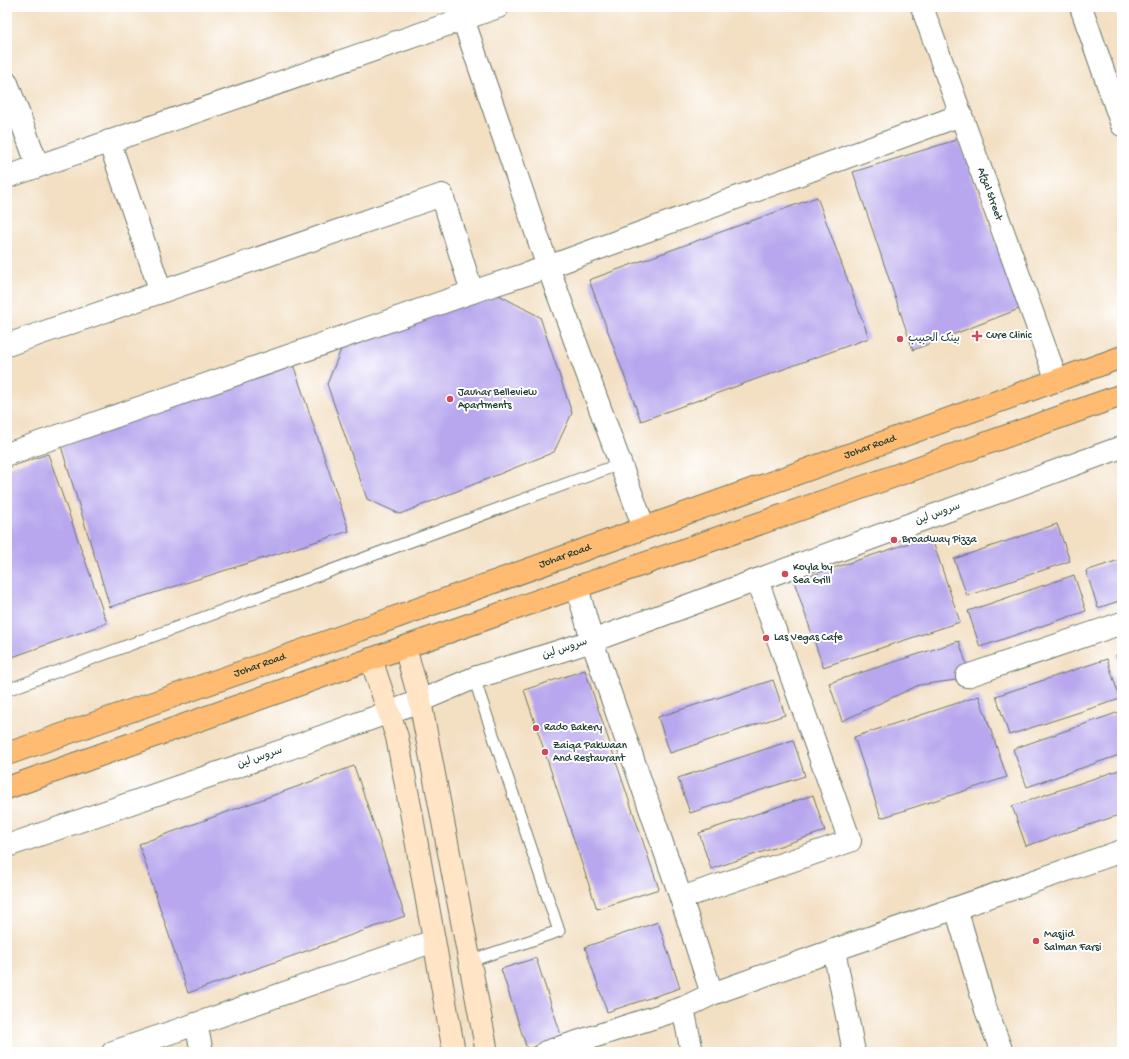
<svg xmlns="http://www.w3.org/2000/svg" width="1129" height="1059" font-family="'Gochi Hand','Playpen Sans Arabic',sans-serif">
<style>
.building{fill:#b8a7ee}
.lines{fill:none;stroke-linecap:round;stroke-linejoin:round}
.lane-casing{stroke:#697666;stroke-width:13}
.street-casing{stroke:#697666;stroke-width:24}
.secondary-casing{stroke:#697666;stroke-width:24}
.primary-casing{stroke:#697666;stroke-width:24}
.lane{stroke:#fff;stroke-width:11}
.street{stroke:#fff;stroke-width:22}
.secondary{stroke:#ffe4c6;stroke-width:22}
.primary{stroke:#ffbb71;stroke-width:22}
.poi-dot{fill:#d1495b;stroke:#fff;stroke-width:1.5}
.labels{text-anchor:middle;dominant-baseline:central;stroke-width:4;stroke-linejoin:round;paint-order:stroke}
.street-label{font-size:11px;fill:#1f3d34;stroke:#fff}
.poi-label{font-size:11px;fill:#1f3d34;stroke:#fff;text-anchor:start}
</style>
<rect width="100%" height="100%" fill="#fff"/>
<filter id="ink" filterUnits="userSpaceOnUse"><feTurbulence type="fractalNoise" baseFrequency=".025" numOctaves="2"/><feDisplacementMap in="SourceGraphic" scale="8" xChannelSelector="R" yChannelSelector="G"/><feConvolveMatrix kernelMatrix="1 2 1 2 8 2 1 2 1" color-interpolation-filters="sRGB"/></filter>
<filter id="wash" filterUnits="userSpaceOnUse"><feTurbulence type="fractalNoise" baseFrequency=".012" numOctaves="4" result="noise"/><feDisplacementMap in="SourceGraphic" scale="16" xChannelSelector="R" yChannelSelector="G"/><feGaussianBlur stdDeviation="0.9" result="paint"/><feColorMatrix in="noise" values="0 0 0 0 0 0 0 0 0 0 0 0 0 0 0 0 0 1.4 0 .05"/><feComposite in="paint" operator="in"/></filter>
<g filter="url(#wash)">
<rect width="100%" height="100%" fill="#f3dfc2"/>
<g id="blocks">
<g class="building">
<path d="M959 139 1019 309 913 350 853 172Z"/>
<path d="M817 197 869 338 641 421 589 280Z"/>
<path d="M495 293 540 317 572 413 554 452 400 514 367 499 327 384 342 347Z"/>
<path d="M293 364 349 531 110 607 61 446Z"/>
<path d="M48 454 107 623 7 659V468Z"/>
<path d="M1057 524 1070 561 967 596 954 559Z"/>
<path d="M931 536 960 622 823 667 794 581Z"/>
<path d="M1122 559V600L1098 608 1086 571Z"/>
<path d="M1074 575 1086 611 980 647 968 611Z"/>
<path d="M959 641 971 678 919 685 842 721 829 683Z"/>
<path d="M1122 653V673L1116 655Z"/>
<path d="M1107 659 1120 699 1009 735 996 696Z"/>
<path d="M585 670 659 889 597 909 524 690Z"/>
<path d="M773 680 785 715 670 753 658 717Z"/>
<path d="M979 696 1007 777 881 818 854 737Z"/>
<path d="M1122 711V754L1027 787 1013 749Z"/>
<path d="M793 740 805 776 690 813 678 778Z"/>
<path d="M354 766 405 916 188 993 139 844Z"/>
<path d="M1122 769V814L1026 846 1012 806Z"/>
<path d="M813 795 825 831 711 869 699 833Z"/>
<path d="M658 922 680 988 607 1012 585 947Z"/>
<path d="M536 958 562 1038 527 1049 501 969Z"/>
</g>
</g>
</g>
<g filter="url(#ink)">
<use href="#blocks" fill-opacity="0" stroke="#697666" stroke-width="1"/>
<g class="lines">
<defs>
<g id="lane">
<path d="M7 690 620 464"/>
<path d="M470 961 559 931 474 678"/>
</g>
<g id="street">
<path d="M459 7 548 267 644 528"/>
<path id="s1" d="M922 7 1057 381"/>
<path d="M1081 7 1122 125"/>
<path d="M7 83 38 166"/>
<path d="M109 141 161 292"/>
<path d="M7 177 498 7"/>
<path d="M7 345 442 195 472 292"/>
<path d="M7 454 472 292 548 267 961 115"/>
<path d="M577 587 592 641 681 898 712 994"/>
<path d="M967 676 1122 623"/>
<path d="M7 846 293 747 420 701 474 678 592 641 757 580 1122 447"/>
<path d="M681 898 850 841 757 580"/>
<path d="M956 908 986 1010 1002 1052"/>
<path d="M834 950 854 1052"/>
<path d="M683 1008 692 1052"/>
<path d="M196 1024 202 1052"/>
<path d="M113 1052 196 1024 434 941"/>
<path d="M546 1052 683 1008 712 994 834 950 1122 851"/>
</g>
<g id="secondary">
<path d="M405 647 420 701 487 1052"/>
<path d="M371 659 397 737 412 817 454 1052"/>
</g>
<g id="primary">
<path id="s2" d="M7 754 262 665 1122 357"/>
<path d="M7 788 405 647 827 500 1122 395"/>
</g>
</defs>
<use href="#lane" class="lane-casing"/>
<use href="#street" class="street-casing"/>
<use href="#secondary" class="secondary-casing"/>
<use href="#primary" class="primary-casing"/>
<use href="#lane" class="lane"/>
<use href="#street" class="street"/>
<use href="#secondary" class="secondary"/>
<use href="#primary" class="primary"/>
</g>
</g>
<g class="poi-dot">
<path d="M975 330h4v4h4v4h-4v4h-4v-4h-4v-4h4z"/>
<circle cx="900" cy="339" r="4"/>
<circle cx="450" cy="399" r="4"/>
<circle cx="894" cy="540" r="4"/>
<circle cx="785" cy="574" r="4"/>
<circle cx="766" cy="638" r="4"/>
<circle cx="536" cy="728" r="4"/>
<circle cx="545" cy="752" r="4"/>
<circle cx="1036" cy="941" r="4"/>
</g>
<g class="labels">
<g class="street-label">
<text stroke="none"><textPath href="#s1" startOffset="199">Afzal Street</textPath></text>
<text stroke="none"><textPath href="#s2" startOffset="916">Johar Road</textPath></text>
<text transform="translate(938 514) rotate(-20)">سروس لین</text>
<text stroke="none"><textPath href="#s2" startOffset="592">Johar Road</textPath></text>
<text transform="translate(565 649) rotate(-18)">سروس لین</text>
<text stroke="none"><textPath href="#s2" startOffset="268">Johar Road</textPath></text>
<text transform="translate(260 758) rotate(-19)">سروس لین</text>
</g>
<g class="poi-label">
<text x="986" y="336">Cure Clinic</text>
<text x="908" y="339">بينک الحبيب</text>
<text x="458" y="393">Jauhar Belleview<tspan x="458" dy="13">Apartments</tspan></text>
<text x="902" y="540">Broadway Pizza</text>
<text x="793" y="568">Koyla by<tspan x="793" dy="13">Sea Grill</tspan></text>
<text x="774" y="638">Las Vegas Cafe</text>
<text x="544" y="728">Rado Bakery</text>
<text x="553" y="746">Zaiqa Pakwaan<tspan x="553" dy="13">And Restaurant</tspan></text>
<text x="1044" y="935">Masjid<tspan x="1044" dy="13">Salman Farsi</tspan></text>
</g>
</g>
<rect width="1129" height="1059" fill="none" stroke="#fff" stroke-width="24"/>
</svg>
